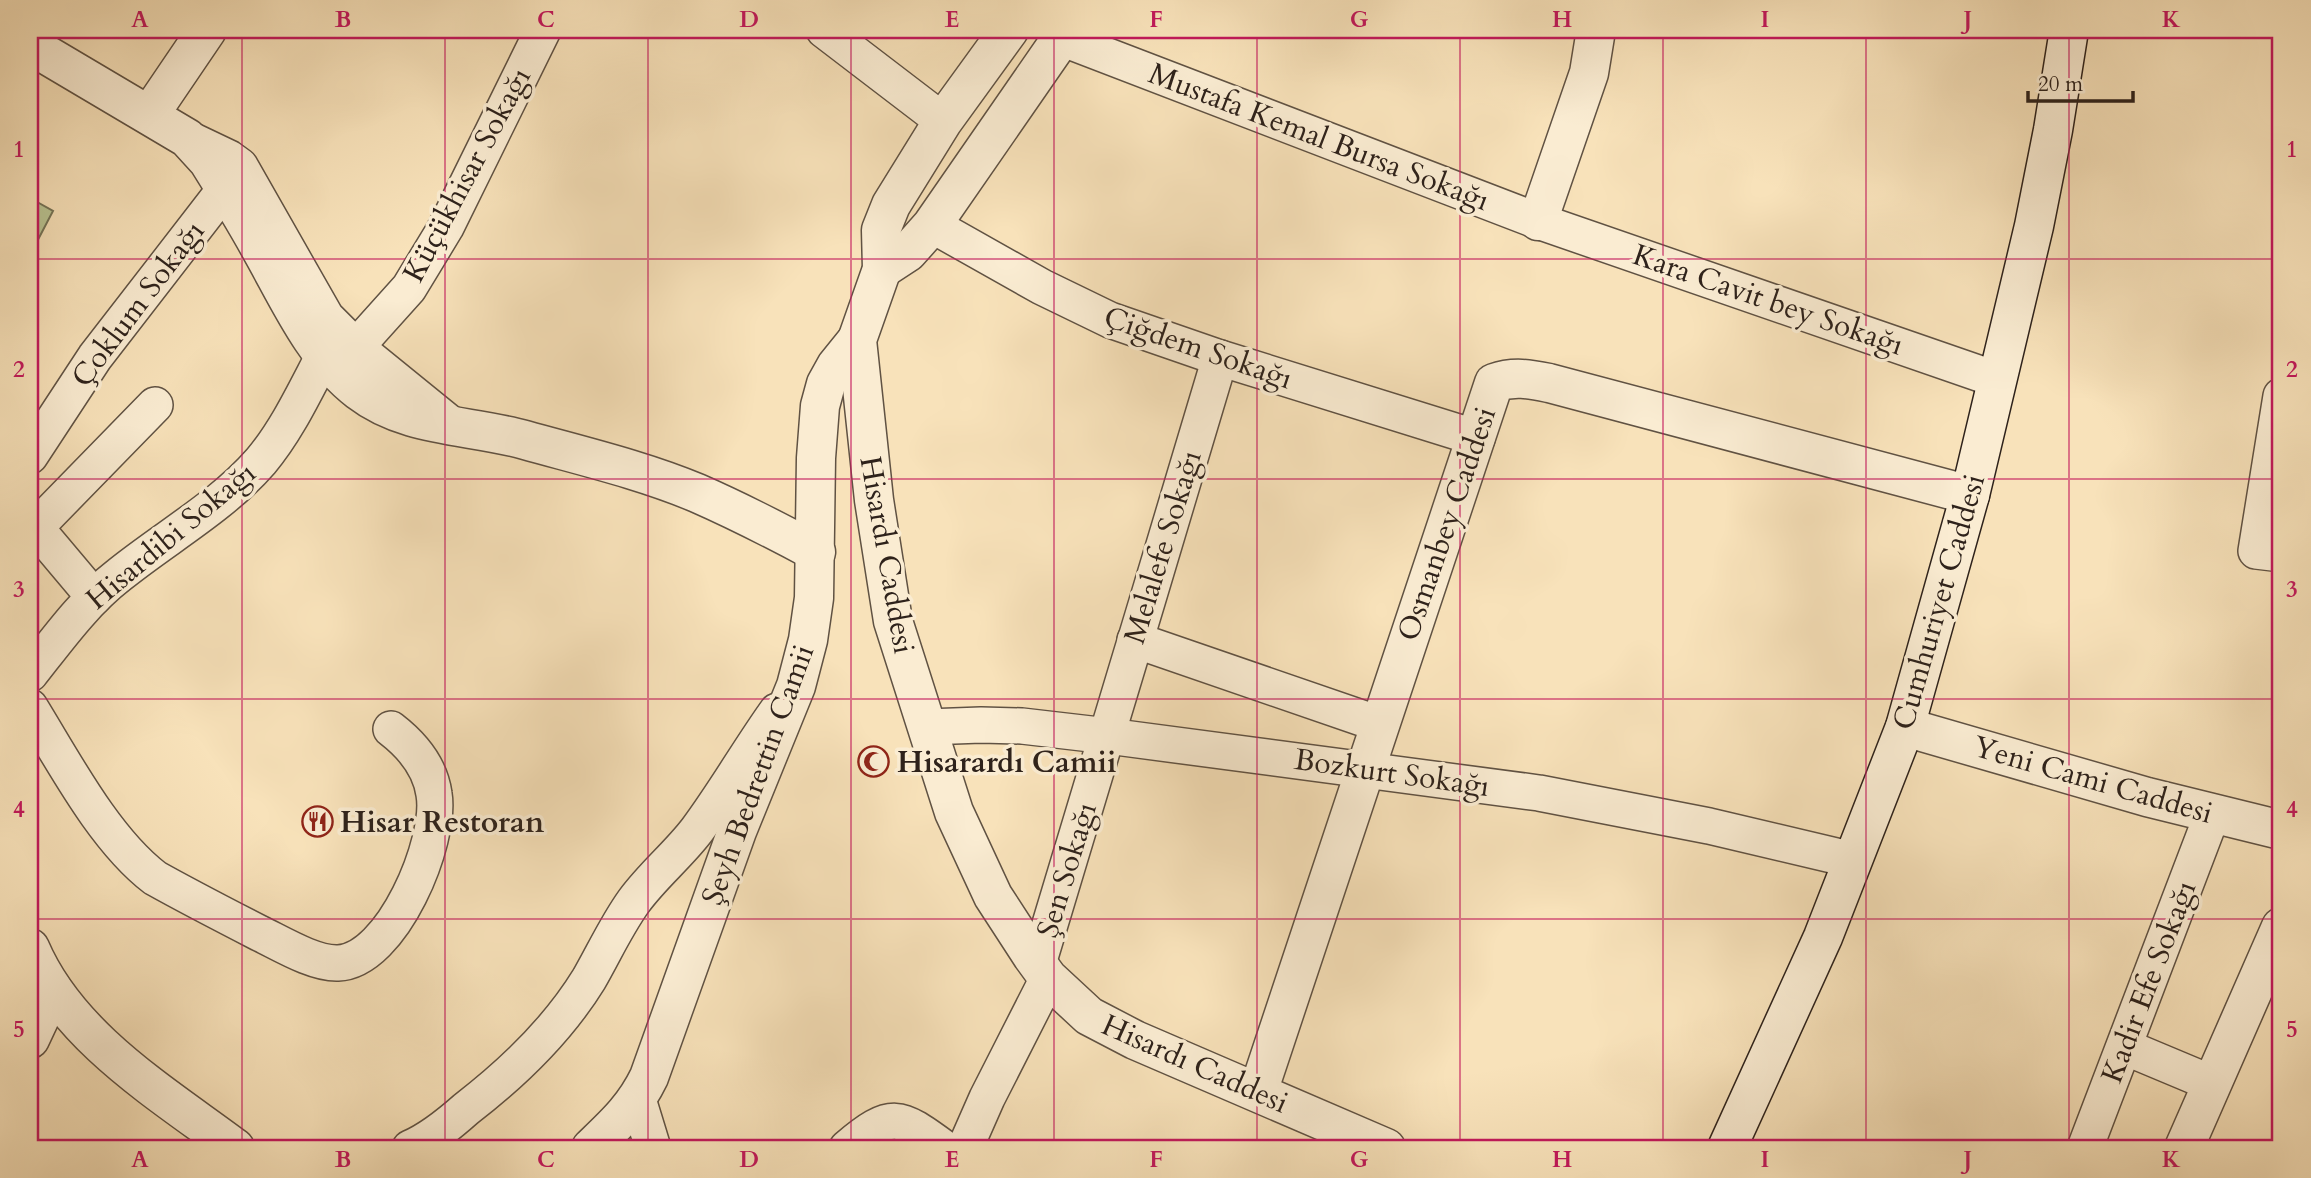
<svg xmlns="http://www.w3.org/2000/svg" width="2311" height="1178" font-family="Cardo,serif">
<style>
.green{fill:#b9c493;stroke:#747357;stroke-width:2}
.lines{fill:none;stroke-linecap:round;stroke-linejoin:round}
.minor-casing{stroke:#605243;stroke-width:38}
.tertiary-casing{stroke:#605243;stroke-width:41}
.secondary-casing{stroke:#2e221b;stroke-width:41}
.minor{stroke:#faecd2;stroke-width:35}
.tertiary{stroke:#faecd2;stroke-width:38}
.secondary{stroke:#faecd2;stroke-width:38}
.grid{fill:none;stroke:#c2185b;stroke-width:2;stroke-opacity:0.55}
.labels{text-anchor:middle;dominant-baseline:central;stroke-width:7;stroke-linejoin:round;paint-order:stroke}
.street-label{font-size:30px;fill:#2e221b;stroke:#faecd2}
.poi-label{font-size:30px;font-weight:bold;fill:#2e221b;stroke:#faecd2;text-anchor:start}
.neatline{fill:none;stroke:#c2185b;stroke-width:2.5}
.grid-label{font-size:23px;text-anchor:middle;font-weight:bold;fill:#c2185b}
</style>
<rect width="100%" height="100%" fill="#f8e2ba"/>
<filter id="stains"><feTurbulence type="fractalNoise" baseFrequency=".00286" numOctaves="4"/><feColorMatrix values="0 0 0 0 .2 0 0 0 0 .09 0 0 0 0 .02 0 0 0 .5 -.17"/></filter>
<radialGradient id="worn" r=".72"><stop offset=".6" stop-color="#630" stop-opacity="0"/><stop offset="1" stop-color="#630" stop-opacity=".3"/></radialGradient>
<path class="green" d="M30 198 53 211 30 255Z"/>
<g class="lines">
<defs>
<g id="minor">
<path d="M824 30 943 121"/>
<path d="M1061 38 1538 221 1998 380"/>
<path d="M187 138 229 158 240 166 326 317 356 347 452 425"/>
<path d="M932 225 1042 287 1110 320 1220 358 1477 438"/>
<path d="M356 347 409 288 446 227 543 30"/>
<path d="M2281 396 2256 551 2281 554"/>
<path d="M30 456 95 357 225 189"/>
<path d="M30 521 94 597"/>
<path d="M35 528 155 405"/>
<path d="M1135 640 1379 724"/>
<path d="M30 674C57 640 84 602 119 575 166 537 221 507 261 461 287 430 305 391 324 355"/>
<path d="M30 707C64 762 104 839 155 878 189 897 224 915 259 933 280 943 314 964 338 963 392 961 442 841 434 794 430 766 413 746 391 729"/>
<path d="M927 727 981 725 1022 726 1108 736 1539 793 1709 826 1853 860"/>
<path d="M1038 964C1100 762 1159 560 1220 358"/>
<path d="M2125 1047 2211 1083"/>
<path d="M638 1099 653 1148"/>
<path d="M410 1148C431 1139 449 1124 466 1109 514 1072 557 1031 589 979 604 953 616 926 634 901 653 875 678 855 697 830 726 791 749 750 777 711"/>
<path d="M847 1148C892 1110 899 1115 944 1148"/>
<path d="M965 1148 987 1098 1048 978"/>
<path d="M2085 1148 2212 815"/>
</g>
<g id="tertiary">
<path d="M1009 30 943 121 891 205 881 230 882 269 857 340 874 500 893 621 954 812 993 896 1032 956 1048 978 1089 1016 1135 1040 1386 1148"/>
<path d="M30 45 187 138 208 161C228 193 247 224 265 257 291 304 315 357 359 391 407 428 468 424 525 440 582 456 642 470 697 493 738 511 777 531 816 552"/>
<path d="M150 114 207 30"/>
<path d="M1538 221 1589 73 1596 30"/>
<path d="M882 269 908 252 932 225 1067 30"/>
<path d="M1905 727 2147 797 2281 830"/>
<path d="M30 948C68 1037 160 1092 235 1148"/>
<path d="M30 1039 53 990"/>
<path d="M1258 1092 1494 383C1514 376 1529 379 1549 383L1970 495"/>
<path d="M591 1148C615 1125 634 1108 649 1077L737 831 796 686 808 640 814 598 816 458 820 406 826 384 836 366 857 340"/>
<path d="M2184 1148 2281 927"/>
</g>
<path id="secondary" d="M1727 1148 1823 937 1905 727 1970 495 2034 226 2053 130 2069 30"/>
</defs>
<use href="#minor" class="minor-casing"/>
<use href="#tertiary" class="tertiary-casing"/>
<use href="#secondary" class="secondary-casing"/>
<use href="#minor" class="minor"/>
<use href="#tertiary" class="tertiary"/>
<use href="#secondary" class="secondary"/>
</g>
<path class="grid" d="M242 30V1148M445 30V1148M648 30V1148M851 30V1148M1054 30V1148M1257 30V1148M1460 30V1148M1663 30V1148M1866 30V1148M2069 30V1148M30 259H2281M30 479H2281M30 699H2281M30 919H2281"/>
<defs>
<symbol id="mosque-ring" viewBox="-11 -11 22 22"><circle r="9.5" fill="#faecd2" stroke="#8f2418" stroke-width="1.5"/><path d="M3.5-4.9A6 6 0 1 0 3.5 4.9A5 5 0 1 1 3.5-4.9Z" fill="#8f2418"/></symbol>
<symbol id="restaurant-ring" viewBox="-11 -11 22 22"><circle r="9.5" fill="#faecd2" stroke="#8f2418" stroke-width="1.5"/><path d="M-5-6h1v4h1v-4h1v4h1v-4h1v5L-1.5 .5V6h-2V.5L-5-1ZM5-6V6H3V1.5H1.5Q1.5-4 5-6Z" fill="#8f2418"/></symbol>
</defs>
<g fill-rule="evenodd">
<use href="#mosque-ring" x="856" y="744" width="35" height="35"/>
<use href="#restaurant-ring" x="300" y="804" width="35" height="35"/>
</g>
<g class="labels">
<g class="street-label">
<text transform="translate(1319 137) rotate(21)">Mustafa Kemal Bursa Sokağı</text>
<text transform="translate(467 175) rotate(-62)">Küçükhisar Sokağı</text>
<text transform="translate(1768 300) rotate(19)">Kara Cavit bey Sokağı</text>
<text transform="translate(138 304) rotate(-53)">Çoklum Sokağı</text>
<text transform="translate(1198 348) rotate(19)">Çiğdem Sokağı</text>
<text transform="translate(1447 524) rotate(-71)">Osmanbey Caddesi</text>
<text transform="translate(171 536) rotate(-40)">Hisardibi Sokağı</text>
<text transform="translate(1163 547) rotate(-73)">Melalefe Sokağı</text>
<text transform="translate(887 555) rotate(80)">Hisardı Caddesi</text>
<text transform="translate(1939 602) rotate(-74)">Cumhuriyet Caddesi</text>
<text transform="translate(1392 773) rotate(8)">Bozkurt Sokağı</text>
<text transform="translate(758 775) rotate(-70)">Şeyh Bedrettin Camii</text>
<text transform="translate(2093 780) rotate(16)">Yeni Cami Caddesi</text>
<text transform="translate(1067 870) rotate(-73)">Şen Sokağı</text>
<text transform="translate(2149 982) rotate(-69)">Kadir Efe Sokağı</text>
<text transform="translate(1195 1064) rotate(24)">Hisardı Caddesi</text>
</g>
<g class="poi-label">
<text x="897" y="762">Hisarardı Camii</text>
<text x="340" y="822">Hisar Restoran</text>
</g>
</g>
<rect width="2311" height="1178" fill="none" stroke="#f8e2ba" stroke-width="77"/>
<path d="M2028 91v10h105v-10" fill="none" stroke="#2e221b" stroke-width="3.5"/>
<text x="2038" y="91" font-size="21" fill="#2e221b" stroke="#faecd2" stroke-width="5" paint-order="stroke">20 m</text>
<rect x="38" y="38" width="2234" height="1102" class="neatline"/>
<g class="grid-label">
<text x="140" y="27">A</text>
<text x="343" y="27">B</text>
<text x="546" y="27">C</text>
<text x="749" y="27">D</text>
<text x="952" y="27">E</text>
<text x="1156" y="27">F</text>
<text x="1359" y="27">G</text>
<text x="1562" y="27">H</text>
<text x="1765" y="27">I</text>
<text x="1968" y="27">J</text>
<text x="2171" y="27">K</text>
<text x="19" y="157">1</text>
<text x="2292" y="157">1</text>
<text x="19" y="377">2</text>
<text x="2292" y="377">2</text>
<text x="19" y="597">3</text>
<text x="2292" y="597">3</text>
<text x="19" y="817">4</text>
<text x="2292" y="817">4</text>
<text x="19" y="1037">5</text>
<text x="2292" y="1037">5</text>
<text x="140" y="1167">A</text>
<text x="343" y="1167">B</text>
<text x="546" y="1167">C</text>
<text x="749" y="1167">D</text>
<text x="952" y="1167">E</text>
<text x="1156" y="1167">F</text>
<text x="1359" y="1167">G</text>
<text x="1562" y="1167">H</text>
<text x="1765" y="1167">I</text>
<text x="1968" y="1167">J</text>
<text x="2171" y="1167">K</text>
</g>
<rect width="100%" height="100%" filter="url(#stains)"/>
<rect width="100%" height="100%" fill="url(#worn)"/>
</svg>
